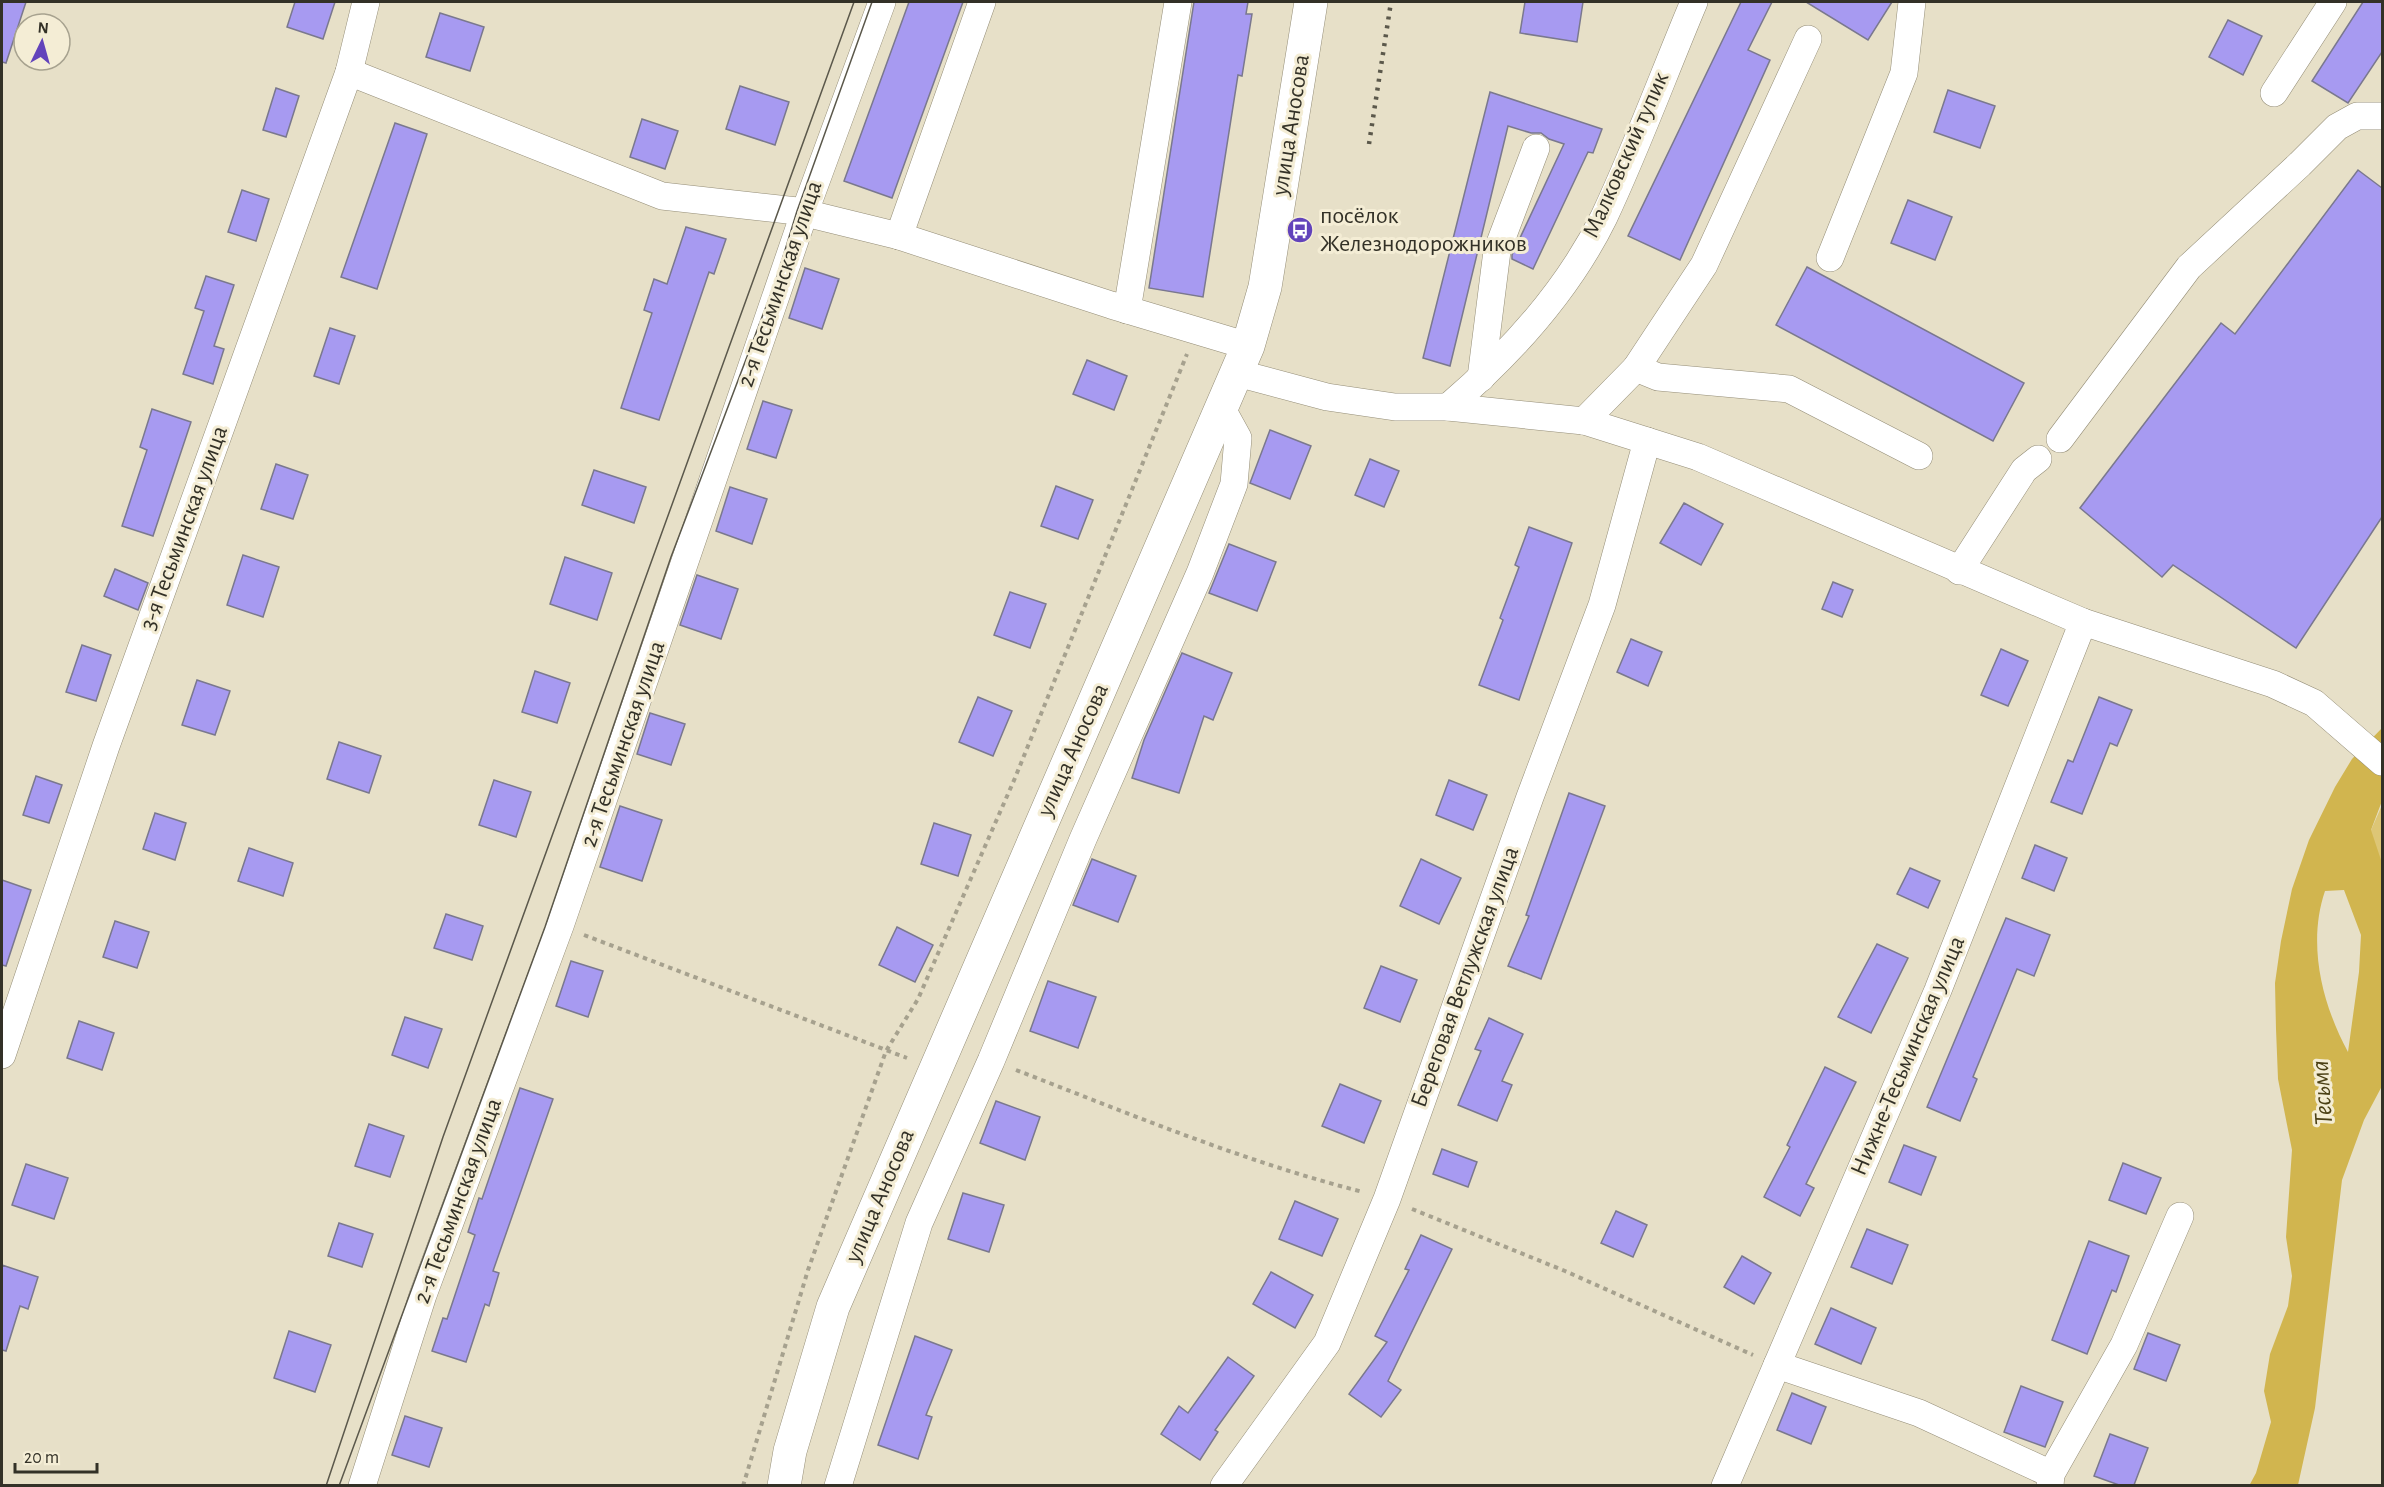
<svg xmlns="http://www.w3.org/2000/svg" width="2384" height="1487" font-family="'Alegreya Sans',sans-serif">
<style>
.green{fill:#ddc676}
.water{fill:#d1b54f;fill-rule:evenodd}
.building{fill:#a79af1;stroke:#7a788e;stroke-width:1.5}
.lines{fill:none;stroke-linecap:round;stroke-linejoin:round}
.minor-casing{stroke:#948d77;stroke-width:28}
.major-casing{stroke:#948d77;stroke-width:34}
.path{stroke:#a6a18e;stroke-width:4;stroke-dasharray:4.5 4.5;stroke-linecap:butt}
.minor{stroke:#fff;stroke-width:27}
.major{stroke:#fff;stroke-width:33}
.tram{stroke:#5b584b;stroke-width:1.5}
.rail{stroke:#5b584b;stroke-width:4.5;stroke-dasharray:3 6;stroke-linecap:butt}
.labels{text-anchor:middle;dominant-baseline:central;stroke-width:6;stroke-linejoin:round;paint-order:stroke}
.street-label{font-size:24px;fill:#333127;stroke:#f4edd5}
.poi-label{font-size:24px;fill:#333127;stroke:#f4edd5;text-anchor:start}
.water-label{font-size:26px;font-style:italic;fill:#4b4015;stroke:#f4edd5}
</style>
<rect width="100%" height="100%" fill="#e7e0c8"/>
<path class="green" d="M2382 805V902L2368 837Z"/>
<path class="water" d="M2382 728V801L2371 830 2382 863V1086L2364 1120 2342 1180 2315 1408 2298 1485 2249 1486 2256 1473 2271 1422 2264 1391 2270 1354 2288 1306 2292 1276 2286 1237 2292 1150 2278 1079 2276 1029 2275 983 2281 941 2292 889 2309 840 2335 787 2352 759ZM2344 890 2361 935 2359 972 2348 1052C2322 1004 2307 944 2325 891Z"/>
<g class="building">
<path d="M2 2H26L6 63 2 62Z"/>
<path d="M295 2H335L323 39 287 27Z"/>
<path d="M909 2H963L892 198 844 181Z"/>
<path d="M1194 2H1248L1246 14H1252L1242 76 1238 75 1203 297 1149 288Z"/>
<path d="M1525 2H1583L1577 42 1520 33Z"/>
<path d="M1741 2H1772L1748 50 1770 60 1680 260 1628 236Z"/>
<path d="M1806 2H1892L1868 40Z"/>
<path d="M2363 2H2382V52L2348 103 2312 81Z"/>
<path d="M440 13 484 27 470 71 426 57Z"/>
<path d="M2228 20 2262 36 2243 75 2209 57Z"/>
<path d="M740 86 789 102 775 145 726 129Z"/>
<path d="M276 88 299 96 286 137 263 130Z"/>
<path d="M1948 90 1995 106 1980 148 1934 132Z"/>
<path d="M1490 92 1602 129 1593 153 1588 152 1533 269 1512 259V255L1564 144 1549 139 1541 133H1531L1508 126 1450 366 1423 358Z"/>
<path d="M642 119 678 131 665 169 630 157Z"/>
<path d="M395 123 427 134 377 289 341 277Z"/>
<path d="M2358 170 2382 188V517L2296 648 2173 565 2162 577 2080 508 2221 323 2235 334Z"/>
<path d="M242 190 269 199 256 241 228 232Z"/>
<path d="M1908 200 1952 217 1935 260 1891 243Z"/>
<path d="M686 227 726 239 714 274 709 272 659 420 621 408 652 313 644 310 654 279 667 284Z"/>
<path d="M1807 267 2024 383 1993 441 1776 325Z"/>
<path d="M805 268 839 279 822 329 789 318Z"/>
<path d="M206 276 234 285 214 346 224 349 213 384 183 374 204 311 195 308Z"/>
<path d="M330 328 355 336 339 384 314 376Z"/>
<path d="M1087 360 1127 376 1114 410 1073 394Z"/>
<path d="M763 401 792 410 776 458 747 449Z"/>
<path d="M152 409 191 422 153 536 122 526 147 450 140 447Z"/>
<path d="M1270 430 1311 446 1290 499 1250 483Z"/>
<path d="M1370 459 1399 471 1384 507 1355 495Z"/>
<path d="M276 464 308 475 293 519 261 509Z"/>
<path d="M594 470 646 487 634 523 582 505Z"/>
<path d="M1056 486 1093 500 1078 539 1041 526Z"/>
<path d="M730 487 767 499 752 544 716 531Z"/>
<path d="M1684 503 1723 524 1701 565 1660 543Z"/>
<path d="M1529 527 1572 543 1519 700 1479 685 1503 620 1500 618 1519 567 1515 565Z"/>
<path d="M1229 544 1276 562 1257 611 1209 593Z"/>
<path d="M243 555 279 567 263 617 227 605Z"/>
<path d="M565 557 612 573 597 620 550 604Z"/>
<path d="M115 569 148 583 138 610 104 596Z"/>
<path d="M697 575 738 589 721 639 680 625Z"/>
<path d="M1833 582 1853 590 1842 617 1822 609Z"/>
<path d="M1010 592 1046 604 1030 648 994 635Z"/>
<path d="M1631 639 1662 652 1648 686 1617 672Z"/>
<path d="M82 645 111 655 96 701 66 692Z"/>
<path d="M2001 649 2028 661 2008 706 1981 695Z"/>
<path d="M1182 653 1232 673 1213 720 1204 716 1179 793 1132 778 1144 740Z"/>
<path d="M535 671 570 683 557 723 522 712Z"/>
<path d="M197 680 230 691 215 735 182 725Z"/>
<path d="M978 697 1012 711 993 756 959 742Z"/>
<path d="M2099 697 2132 710 2117 746 2110 743 2082 814 2051 802 2068 760 2073 762Z"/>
<path d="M650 713 685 724 671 765 637 754Z"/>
<path d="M339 742 381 756 369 793 327 779Z"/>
<path d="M36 776 62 785 49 823 23 815Z"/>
<path d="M494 780 531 792 516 837 479 825Z"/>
<path d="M1449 780 1487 795 1473 830 1436 815Z"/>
<path d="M1569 793 1605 806 1541 979 1508 966 1529 916 1526 915Z"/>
<path d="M620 806 662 820 642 881 600 867Z"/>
<path d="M155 813 186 823 175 860 143 849Z"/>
<path d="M934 823 971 835 958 876 921 864Z"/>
<path d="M2035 845 2067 858 2054 891 2022 878Z"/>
<path d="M249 848 293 863 283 896 238 881Z"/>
<path d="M1092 859 1136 876 1118 922 1073 905Z"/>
<path d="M1421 859 1461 878 1439 924 1400 906Z"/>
<path d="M1910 868 1940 881 1928 908 1897 894Z"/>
<path d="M2 880 31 890 6 966 2 965Z"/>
<path d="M446 914 483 926 472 960 434 948Z"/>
<path d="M2006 918 2050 935 2034 976 2017 969 1973 1077 1977 1079 1960 1121 1927 1107Z"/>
<path d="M115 921 149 932 137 968 103 957Z"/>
<path d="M897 927 933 945 915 982 879 965Z"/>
<path d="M1877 944 1908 958 1871 1033 1838 1017Z"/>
<path d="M571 961 603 971 588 1017 556 1006Z"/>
<path d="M1381 966 1417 980 1400 1022 1364 1008Z"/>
<path d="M1048 981 1096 997 1078 1048 1030 1031Z"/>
<path d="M405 1017 442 1029 428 1068 392 1055Z"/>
<path d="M1489 1018 1523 1034 1502 1081 1512 1085 1497 1121 1458 1105 1481 1051 1475 1049Z"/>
<path d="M79 1021 114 1033 102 1070 67 1058Z"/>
<path d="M1825 1067 1856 1082 1806 1184 1814 1188 1800 1216 1764 1197 1790 1147 1787 1145Z"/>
<path d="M1340 1084 1381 1101 1364 1143 1322 1126Z"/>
<path d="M520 1088 553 1099 493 1271 499 1273 489 1306 485 1304 466 1362 432 1351 443 1318 447 1319 475 1235 468 1232 479 1198 482 1199Z"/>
<path d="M996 1101 1040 1117 1025 1160 980 1143Z"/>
<path d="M369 1124 404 1136 390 1177 355 1166Z"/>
<path d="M1904 1145 1936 1157 1921 1195 1889 1182Z"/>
<path d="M1442 1149 1477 1162 1468 1187 1433 1174Z"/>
<path d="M2123 1163 2161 1178 2146 1214 2109 1200Z"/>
<path d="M26 1164 68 1178 54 1219 12 1205Z"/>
<path d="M963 1193 1004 1205 989 1252 948 1239Z"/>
<path d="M1295 1201 1338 1219 1322 1256 1279 1239Z"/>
<path d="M1616 1211 1647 1225 1633 1257 1601 1243Z"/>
<path d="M339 1223 373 1234 362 1267 328 1256Z"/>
<path d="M1867 1229 1908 1245 1892 1284 1851 1267Z"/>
<path d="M1421 1235 1452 1249 1388 1381 1401 1390 1381 1417 1349 1394 1387 1342 1375 1336 1409 1270 1405 1269Z"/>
<path d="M2089 1241 2129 1256 2116 1292 2112 1290 2087 1354 2052 1340Z"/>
<path d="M1742 1256 1771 1273 1754 1304 1724 1287Z"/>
<path d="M2 1265 38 1277 28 1309 20 1306 6 1351 2 1350Z"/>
<path d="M1271 1272 1313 1295 1295 1328 1253 1304Z"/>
<path d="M1831 1308 1876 1328 1861 1364 1815 1344Z"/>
<path d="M289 1331 331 1345 315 1392 274 1378Z"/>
<path d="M2148 1333 2180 1345 2166 1381 2134 1369Z"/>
<path d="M915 1336 952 1350 926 1415 932 1417 918 1459 878 1445Z"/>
<path d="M1228 1357 1254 1376 1215 1430 1218 1432 1200 1460 1161 1434 1179 1406 1188 1413Z"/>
<path d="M2021 1386 2063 1402 2045 1447 2004 1432Z"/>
<path d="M1792 1393 1826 1407 1811 1444 1777 1430Z"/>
<path d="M405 1416 442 1428 429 1467 392 1455Z"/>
<path d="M2110 1434 2148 1448 2134 1485H2119L2094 1476Z"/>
</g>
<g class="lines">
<defs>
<g id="minor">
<path d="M349 72 662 196 797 211 899 236 1111 305 1248 346"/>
<path d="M2274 93 2333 2"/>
<path d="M899 236 982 2"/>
<path d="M1830 258 1904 73 1912 2"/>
<path d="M1127 310 1178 2"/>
<path d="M1636 368 1704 265 1808 39"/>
<path d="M1237 373 1327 397 1395 407H1448L1584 421 1698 457 2083 622 2273 684 2314 703 2382 762"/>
<path d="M1481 378 1497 251 1536 148"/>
<path d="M1448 407C1509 355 1568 290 1604 217 1637 147 1664 73 1694 2"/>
<path d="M1584 421 1636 368 1658 377 1789 389 1919 456"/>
<path d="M2060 439 2189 267 2300 164 2337 127 2357 116H2382"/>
<path d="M1959 571 2024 470 2038 459"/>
<path d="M2 1055 106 746 349 72 366 2"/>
<path d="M1777 1365 1919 1413 2051 1474"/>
<path d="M362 1486 423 1295 560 926 804 214 882 2"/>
<path d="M838 1486 919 1223 991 1061 1083 839 1200 573 1234 484 1238 438 1222 409"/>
<path d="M1224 1486 1327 1343 1387 1199 1530 797 1602 605 1647 441"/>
<path d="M1725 1486 1938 990 2083 622"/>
<path d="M2050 1486 2051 1474 2124 1345 2180 1216"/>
</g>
<path id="major" d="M784 1486 790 1451 833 1307 1248 346 1265 287 1311 2"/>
</defs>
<use href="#minor" class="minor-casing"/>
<use href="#major" class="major-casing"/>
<g class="path">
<path d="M584 935 907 1058"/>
<path d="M1016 1070C1130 1114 1245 1162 1363 1192"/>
<path d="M1412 1209 1565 1271 1753 1355"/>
<path d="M743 1486 808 1270 886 1051 918 999 1015 778 1187 354"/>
</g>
<use href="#minor" class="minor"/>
<use href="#major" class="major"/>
<g class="tram">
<path d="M326 1486 443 1137 854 2"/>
<path d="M339 1486 545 927 671 557 775 283 797 211 872 2"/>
</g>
<path class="rail" d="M1369 144 1391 2"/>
</g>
<defs>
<symbol id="bus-disc" viewBox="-11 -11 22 22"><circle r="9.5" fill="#6243bb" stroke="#f4edd5"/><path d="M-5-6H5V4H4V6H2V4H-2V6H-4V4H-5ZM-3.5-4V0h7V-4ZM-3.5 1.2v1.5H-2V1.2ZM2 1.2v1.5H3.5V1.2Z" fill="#fff"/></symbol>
</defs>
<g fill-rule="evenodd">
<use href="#bus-disc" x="1285" y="215" width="30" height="30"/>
</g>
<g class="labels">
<g class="street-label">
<text transform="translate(1291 125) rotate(-81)">улица Аносова</text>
<text transform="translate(1626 155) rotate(-66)">Малковский тупик</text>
<text transform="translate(780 284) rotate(-71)">2-я Тесьминская улица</text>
<text transform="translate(184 528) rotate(-70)">3-я Тесьминская улица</text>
<text transform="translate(623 744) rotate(-71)">2-я Тесьминская улица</text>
<text transform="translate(1073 750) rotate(-66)">улица Аносова</text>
<text transform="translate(1465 977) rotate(-70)">Береговая Ветлужская улица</text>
<text transform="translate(1908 1056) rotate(-67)">Нижне-Тесьминская улица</text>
<text transform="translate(880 1196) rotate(-67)">улица Аносова</text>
<text transform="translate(458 1201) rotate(-70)">2-я Тесьминская улица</text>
</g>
<g class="poi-label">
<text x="1320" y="216">посёлок<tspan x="1320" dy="28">Железнодорожников</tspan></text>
</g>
<g class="water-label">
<text transform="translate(2322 1093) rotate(-94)">Тесьма</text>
</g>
</g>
<rect width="2384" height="1487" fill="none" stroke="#333127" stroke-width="6"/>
<g transform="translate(42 42) rotate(5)"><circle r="28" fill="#f4edd5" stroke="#a7a28f" stroke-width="1.5"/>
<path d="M0-4.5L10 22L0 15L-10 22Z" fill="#6243bb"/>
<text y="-9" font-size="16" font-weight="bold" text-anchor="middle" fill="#333127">N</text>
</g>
<path d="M15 1463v9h82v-9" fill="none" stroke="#333127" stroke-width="3"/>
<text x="24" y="1463" font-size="18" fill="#333127" stroke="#f4edd5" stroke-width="4.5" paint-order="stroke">20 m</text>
</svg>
